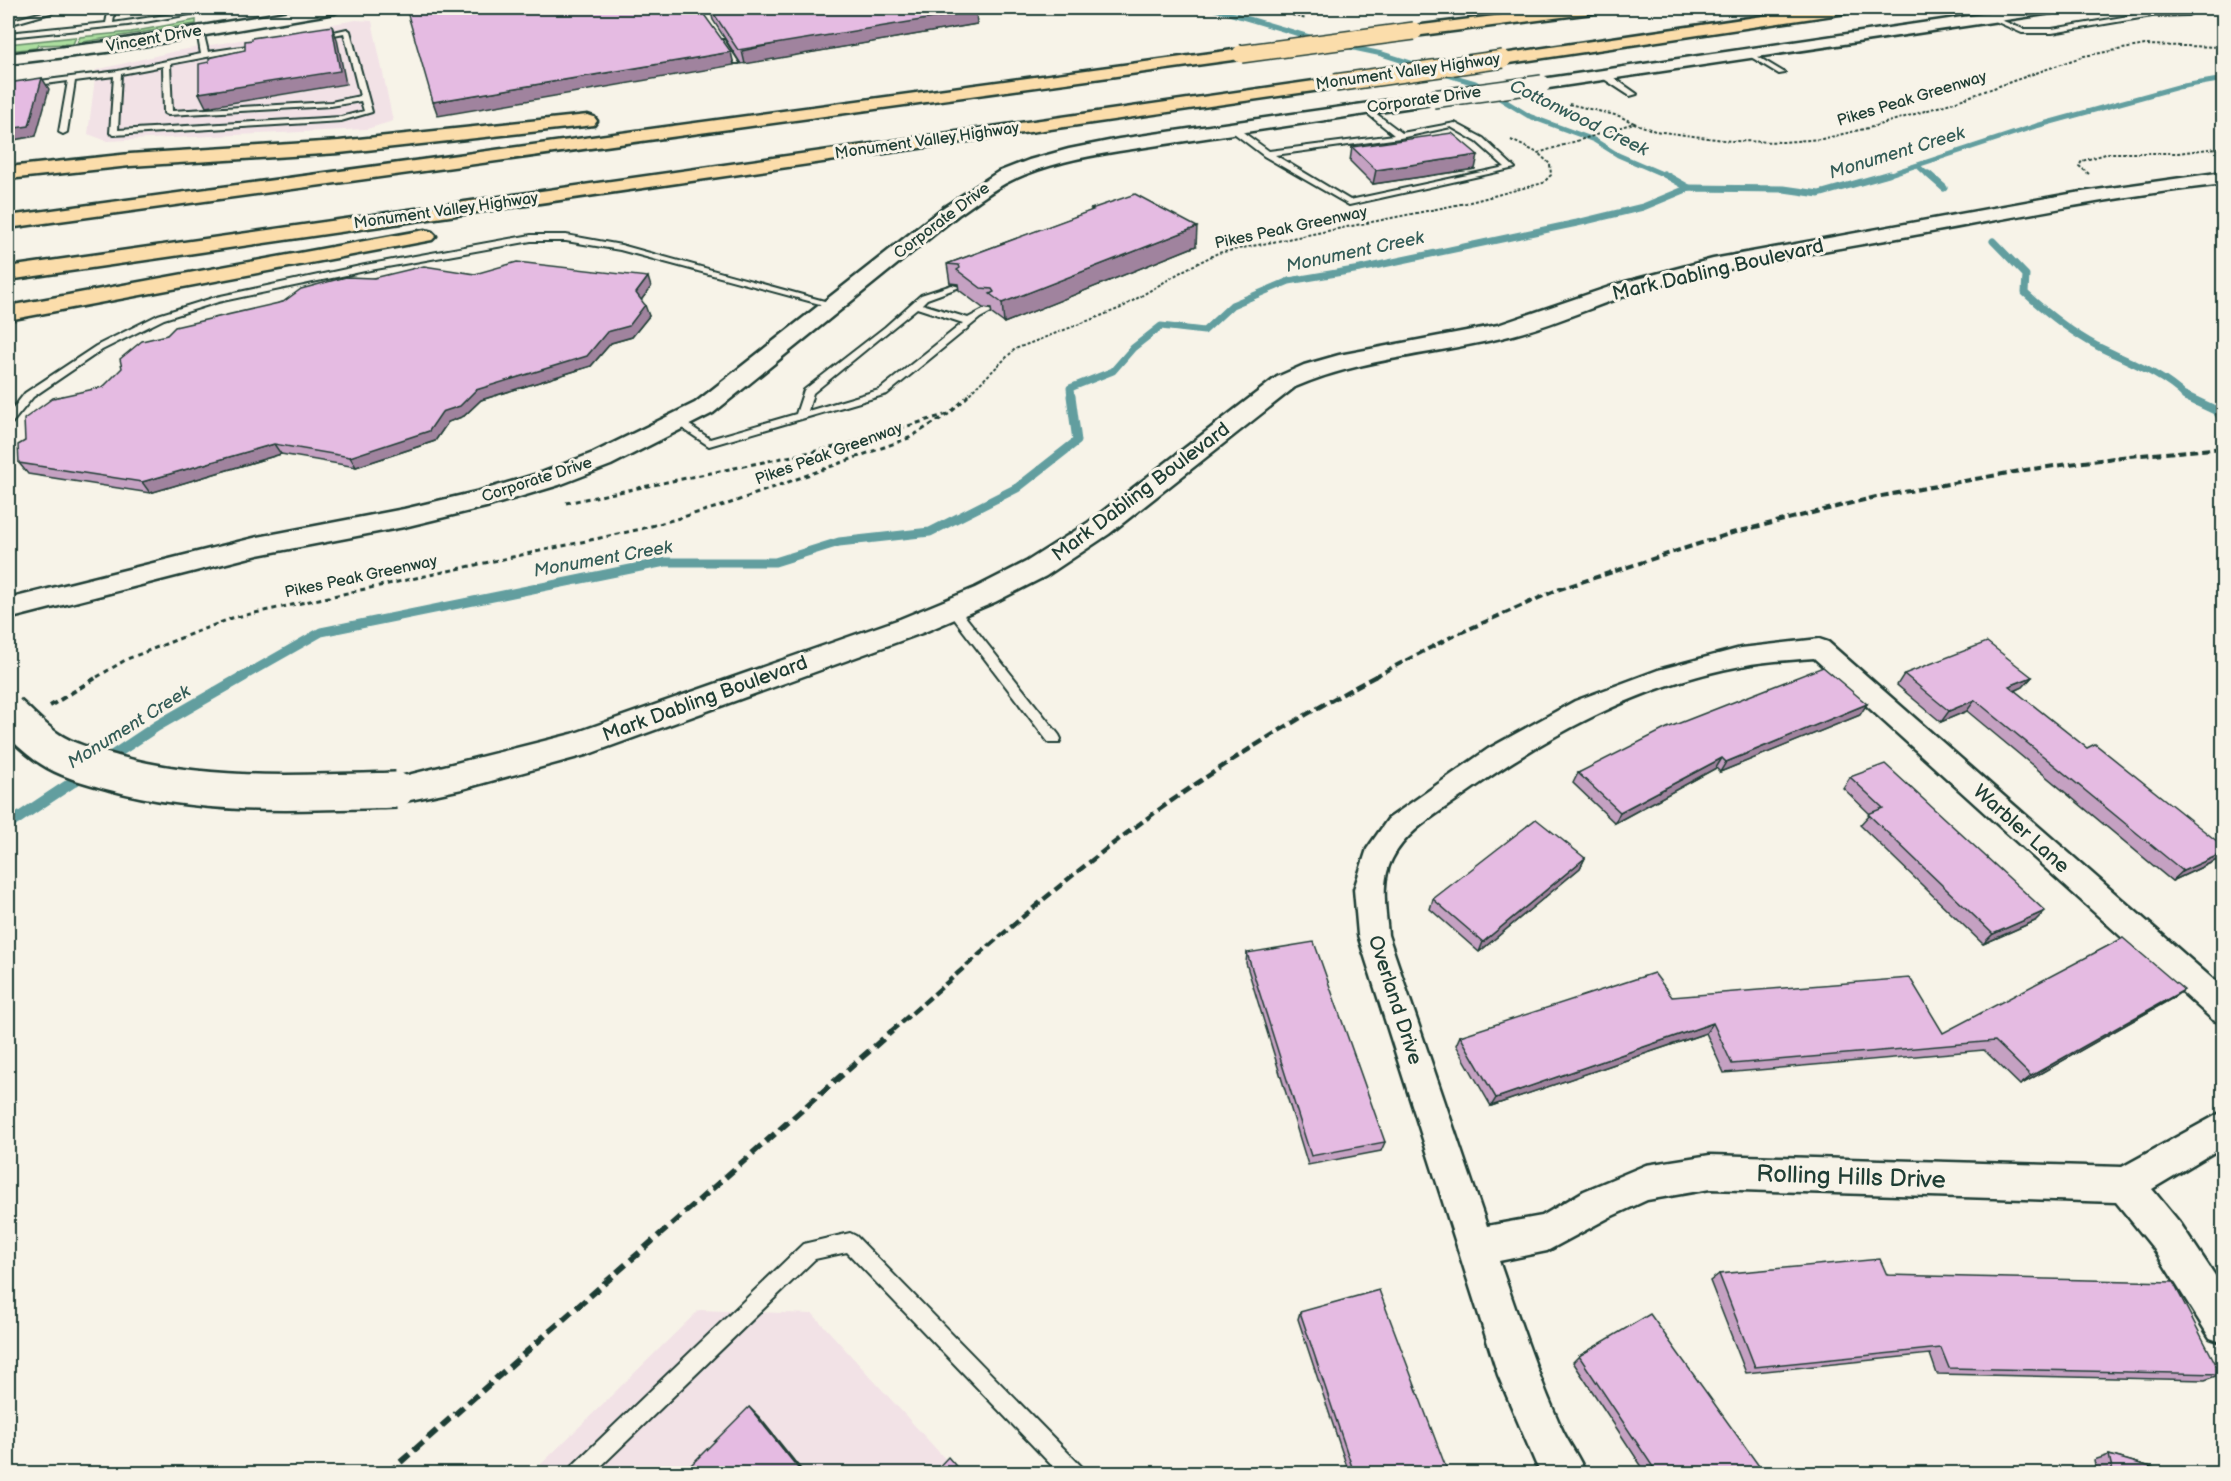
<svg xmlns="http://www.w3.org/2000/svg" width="2231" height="1481" font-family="'Balsamiq Sans',sans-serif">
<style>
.built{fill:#f2e2e6}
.green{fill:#acde9f;stroke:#668e6a;stroke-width:1.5}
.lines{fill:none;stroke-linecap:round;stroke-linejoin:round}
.stream-far3{stroke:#629e9f;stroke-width:5}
.stream-far2{stroke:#629e9f;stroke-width:7}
.stream-far1{stroke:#629e9f;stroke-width:9}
.stream{stroke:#629e9f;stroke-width:11}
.service-casing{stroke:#1f3d34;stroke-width:4}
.minor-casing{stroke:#1f3d34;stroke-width:5}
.tertiary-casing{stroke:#1f3d34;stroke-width:5}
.motorway-casing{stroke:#1f3d34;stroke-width:5}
.path-far2{stroke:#1f3d34;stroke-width:2;stroke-dasharray:3 2;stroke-linecap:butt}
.path-far1{stroke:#1f3d34;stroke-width:3;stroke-dasharray:5 4;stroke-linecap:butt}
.path{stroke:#1f3d34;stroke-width:4;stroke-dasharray:7 4.5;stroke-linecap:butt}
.service{fill:#f7f3e8;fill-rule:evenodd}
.minor{fill:#f7f3e8;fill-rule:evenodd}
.tertiary{fill:#f7f3e8;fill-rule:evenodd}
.motorway{fill:#fbddab;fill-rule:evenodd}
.rail-far2{stroke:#1f3d34;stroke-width:4;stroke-dasharray:8 4;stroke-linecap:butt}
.rail-far1{stroke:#1f3d34;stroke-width:4.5;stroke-dasharray:10 4.5;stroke-linecap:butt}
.rail{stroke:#1f3d34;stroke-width:6;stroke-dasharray:12 6;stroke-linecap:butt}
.tertiary-bridge-far1-casing{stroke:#1f3d34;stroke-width:20;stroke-linecap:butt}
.tertiary-bridge-casing{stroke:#1f3d34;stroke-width:40;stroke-linecap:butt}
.motorway-bridge-casing{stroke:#1f3d34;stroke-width:20;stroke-linecap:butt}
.tertiary-bridge-far1{stroke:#f7f3e8;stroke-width:17}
.tertiary-bridge{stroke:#f7f3e8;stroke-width:35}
.motorway-bridge{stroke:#fbddab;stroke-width:17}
.wall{fill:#c5a1c2;stroke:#1f3d34;stroke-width:1.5}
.shaded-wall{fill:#a0839e;stroke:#1f3d34;stroke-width:1.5}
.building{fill:#e5bbe2;stroke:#1f3d34;stroke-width:1.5}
.labels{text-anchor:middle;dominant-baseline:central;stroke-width:6;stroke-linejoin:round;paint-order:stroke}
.far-street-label{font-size:16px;fill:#1f3d34;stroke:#f7f3e8}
.far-water-label{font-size:18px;font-style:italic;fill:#355d58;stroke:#f7f3e8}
.street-label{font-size:20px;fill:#1f3d34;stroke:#f7f3e8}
.near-street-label{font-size:24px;fill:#1f3d34;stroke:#f7f3e8}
</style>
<rect width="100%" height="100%" fill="#f7f3e8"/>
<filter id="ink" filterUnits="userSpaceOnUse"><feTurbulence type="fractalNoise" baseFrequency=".0167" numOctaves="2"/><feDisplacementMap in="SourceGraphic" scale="12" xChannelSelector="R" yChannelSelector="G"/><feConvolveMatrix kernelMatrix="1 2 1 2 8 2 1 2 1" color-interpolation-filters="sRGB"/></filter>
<g filter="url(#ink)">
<g class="built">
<path d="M356 20 372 21 393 121 367 129 107 141 88 134 96 70 176 51Z"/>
<path d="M699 1310 813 1314 958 1473 531 1474Z"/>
</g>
<g class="green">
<path d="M196 20V24L188 25 77 43 80 37 131 32Z"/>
<path d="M76 37 73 44 38 45 36 48 8 51V44Z"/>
</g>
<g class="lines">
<g class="stream-far3">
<path d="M1212 8 1316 39"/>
<path d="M1340 45 1382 54 1423 67"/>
<path d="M1438 72 1475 83 1529 116 1594 140 1618 155 1667 176"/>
<path d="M1918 166 1929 176"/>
<path d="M1884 176 2036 126 2178 87 2224 79"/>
</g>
<g class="stream-far2">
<path d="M1664 174 1689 188"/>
<path d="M1928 174 1944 188"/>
<path d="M1993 241 2026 275 2025 293C2047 313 2071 332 2097 346 2127 361 2162 373 2186 397"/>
<path d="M1071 397 1070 388 1113 371 1133 348 1161 326 1204 331 1232 305 1289 281 1360 269 1577 223 1643 207 1689 188 1784 189 1819 194 1889 174"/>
</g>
<g class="stream-far1">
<path d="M2185 396 2217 411 2224 422"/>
<path d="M242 677 321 632 665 562H775L839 542 930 532 1017 488 1077 441 1071 396"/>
</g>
<g class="stream">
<path d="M103 762 157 726 244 676"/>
<path d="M8 825 88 772"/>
</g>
<defs>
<g id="service">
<path d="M59 8H68L8 25V21Z"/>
<path d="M109 8H115L113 23 212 8H224L128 25 8 37V33L106 23Z"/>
<path d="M989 8H1000L958 17 955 15Z"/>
<path d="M2193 8H2200L2188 15 2152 16 2052 33H2022L1986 17 1991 16 2023 29H2052L2152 12 2187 11Z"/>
<path d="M200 29 203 31 208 52 261 44 264 46 170 64 172 111 331 102 360 96 344 33 319 38 316 36 347 29 350 31 372 112 341 121 114 135 110 133 114 76 75 81 67 132 63 134 59 132 68 81 8 89V85L118 71 201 54 197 31ZM163 66 164 113 168 115 331 106 361 101 364 111 341 117 118 130 121 74Z"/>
<path d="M720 40H724L739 63H735Z"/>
<path d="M1746 52H1750L1785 73 1779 74 1746 54Z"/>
<path d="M1601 73H1607L1637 94 1630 96 1601 77Z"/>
<path d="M1366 106 1402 133 1455 123 1483 138 1515 168 1349 205 1264 156 1226 127 1233 125 1269 151 1394 135 1363 110 1362 108ZM1451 127 1477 142 1505 167 1350 200 1275 155 1400 138Z"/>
<path d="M531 235H566L621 245 839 305 831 307 620 250 566 241H531L365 271 218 302 164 319 102 350 33 397 12 423 8 424V415L25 393 96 346 158 315 216 297 365 265Z"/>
<path d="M952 285 960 287 927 299 922 304 968 318 985 309 993 311 980 318 887 394 709 446 673 422 674 420H682L710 439 796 414 804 390 885 327 921 295ZM917 308 963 323 879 390 808 411 813 393Z"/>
<path d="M953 605 957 606 1059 735 1061 739 1059 743H1049L949 612 947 609 949 606Z"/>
<path d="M850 1233 856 1236 1082 1467 1085 1474H1060L847 1252 815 1259 593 1474H568L571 1467 803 1244Z"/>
</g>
<path id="minor" d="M1819 639 1828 642 2224 989V1024L2213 1020 1814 658C1790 660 1765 661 1741 666 1639 685 1546 736 1462 796 1437 814 1407 830 1392 859 1380 882 1386 910 1388 935L1487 1226 1542 1216 1584 1191 1646 1165 1710 1155 2122 1167 2224 1111V1146L2152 1189 2180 1223 2224 1289V1343L2210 1338 2154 1249 2116 1202 1710 1189 1647 1200 1610 1217 1547 1251 1499 1261C1518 1316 1536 1371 1560 1425 1567 1442 1579 1456 1586 1474H1542L1536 1464 1498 1375 1358 935 1354 889 1367 849 1388 819 1488 749 1575 701 1658 670 1741 648Z"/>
<g id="tertiary">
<path d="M310 8H343L335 13 107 52 8 64V54L107 42Z"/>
<path d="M2024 8H2060L2052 13 1542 89 1536 88 1533 84 1536 80 1542 79Z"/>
<path d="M1433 94 1439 95 1442 99 1439 103 1119 151C1083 157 1046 164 1012 180 993 189 976 203 958 215L713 413 611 465 559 485 486 507 404 527 258 555 8 619V599L258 537 404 509 480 491 541 473 593 453 695 403 944 207 998 172 1029 160 1069 149 1119 139Z"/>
<path d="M2224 172V184C2123 195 2025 215 1926 233 1835 249 1743 263 1653 287 1605 300 1561 323 1513 335 1440 354 1364 357 1295 387L1109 534 1046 576 995 602 922 633 589 754 462 789 396 803 384 799 379 790 384 781 572 734 900 619 975 588 1026 562 1089 522 1277 377 1304 365 1339 355 1498 325 1618 284 1713 259 2075 193Z"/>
</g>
<g id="motorway">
<path d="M1560 8H1601L1593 13 1414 36 1406 31 1414 26Z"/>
<path d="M1817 8H1854L1846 13 1503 64 1497 63 1495 59 1497 55 1503 54Z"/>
<path d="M1241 49 1247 50 1249 54 1247 58 8 228V216Z"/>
<path d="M1335 78 1341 79 1344 83 1341 87 8 280V267Z"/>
<path d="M588 115 594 117 597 121 594 125 339 153 130 166 8 179V167L130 154 339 141Z"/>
<path d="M425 230 432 232 436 236 432 240 8 320V306Z"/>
</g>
</defs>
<use href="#service" class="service-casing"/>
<use href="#minor" class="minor-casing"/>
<use href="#tertiary" class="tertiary-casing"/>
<use href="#motorway" class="motorway-casing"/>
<g class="path-far2">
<path d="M1268 8 1306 19"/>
<path d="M1569 104 1619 116 1634 123"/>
<path d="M1511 140 1538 153"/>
<path d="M2089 174 2079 166 2082 161 2109 153H2178L2224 147"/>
<path d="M966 397 1015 349 1121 308 1186 269 1218 253 1466 203 1543 183 1551 175 1550 164 1538 153 1634 123 1655 131 1731 141 1783 142 1822 139 1872 127 1951 103 2084 56 2145 45 2224 47"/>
</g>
<g class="path-far1">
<path d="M566 503 845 445 944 415"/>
<path d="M97 677 127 659 232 618 641 529 728 504 909 438 950 413 968 396"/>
</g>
<path class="path" d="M50 706 99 676"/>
<use href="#service" class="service"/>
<use href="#minor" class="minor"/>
<use href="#tertiary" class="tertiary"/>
<use href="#motorway" class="motorway"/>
<path class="rail-far2" d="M1374 677 1451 637 1557 590 1732 533 1876 497 2025 470 2129 456 2224 448"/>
<path class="rail-far1" d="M890 1032C960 972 1029 909 1101 853 1187 786 1281 726 1376 676"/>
<path class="rail" d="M387 1474 892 1031"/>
<defs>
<path id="tertiary-bridge-far1" d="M1433 99 1542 84"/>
<path id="tertiary-bridge" d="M8 713C22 725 34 739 50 749 68 761 93 767 114 773 206 798 301 793 396 790"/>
<g id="motorway-bridge">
<path d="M1241 54 1414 31"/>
<path d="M1335 83 1503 59"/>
</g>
</defs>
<use href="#tertiary-bridge-far1" class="tertiary-bridge-far1-casing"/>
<use href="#tertiary-bridge" class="tertiary-bridge-casing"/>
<use href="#motorway-bridge" class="motorway-bridge-casing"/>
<use href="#tertiary-bridge-far1" class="tertiary-bridge-far1"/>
<use href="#tertiary-bridge" class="tertiary-bridge"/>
<use href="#motorway-bridge" class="motorway-bridge"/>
</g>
<g class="wall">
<path d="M710 8 977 24 741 64 713 20Z"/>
<path d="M1352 147 1475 169 1373 184 1350 161Z"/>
<path d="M1091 209 1196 246 1004 323 992 314 991 309 983 308 959 290 958 284 950 283 947 264 1091 211Z"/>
<path d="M475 274 651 287 641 300 649 316 632 337 611 343 591 366 481 400 464 416 448 422 435 441 356 467 281 454 150 493 28 474 19 463 25 441 103 387 167 335 283 302 374 278Z"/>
<path d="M1904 674 2032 677 2023 687 2015 691 2217 860 2172 881 1967 711 1941 722 1897 685Z"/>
<path d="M1860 715 1720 772 1716 768 1615 823 1573 783 1578 773Z"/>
<path d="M1850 777 2035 921 1983 944 1860 825 1870 814 1843 788Z"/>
<path d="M1585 858 1580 868 1479 952 1430 909 1433 899Z"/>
<path d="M1247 953 1385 1142 1381 1151 1308 1165 1246 963Z"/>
<path d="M1672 997 1943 1033 2171 999 2020 1085 1984 1050 1724 1073 1706 1033 1491 1106 1456 1045 1460 1036Z"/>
<path d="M1719 1274 1887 1275 2221 1374 2205 1380 1937 1374 1930 1354 1746 1373 1710 1281Z"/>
<path d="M1300 1312 1448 1473H1349L1298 1319Z"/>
<path d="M1579 1356 1764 1473H1646L1573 1362Z"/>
<path d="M2109 1455 2172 1473H2097L2094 1460Z"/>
</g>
<g class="shaded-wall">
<path d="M938 8H963L976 11 977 24 745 64 742 51Z"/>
<path d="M332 26 337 39 346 84 206 107 199 93Z"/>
<path d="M731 52 734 65 438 116 433 102Z"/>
<path d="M42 78 49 89 36 136 14 140 12 149 8 150V129Z"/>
<path d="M1478 155 1475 169 1373 184 1376 170Z"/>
<path d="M1197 227 1196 246 1004 323 1002 303Z"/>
<path d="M648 277 651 287 639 303 636 293Z"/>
<path d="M645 305 649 316 632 337 611 343 591 366 481 400 464 416 448 422 435 441 356 467 350 457 476 390 607 332Z"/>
<path d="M274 444 281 454 150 493 142 482Z"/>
<path d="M2032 677 2023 687 2001 697 2009 686Z"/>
<path d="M1975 700 1967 711 1941 722 1949 711Z"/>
<path d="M1867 704 1860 715 1720 772 1726 762Z"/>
<path d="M1722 758 1716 768 1615 823 1620 812Z"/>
<path d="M2223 853V855L2217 860 2172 881 2183 871Z"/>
<path d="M1585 858 1580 868 1479 952 1483 942Z"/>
<path d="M2045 911 2035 921 1983 944 1993 934Z"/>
<path d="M2184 990 2171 999 2020 1085 2031 1076Z"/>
<path d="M1713 1023 1706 1033 1491 1106 1496 1098Z"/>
<path d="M749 1407 760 1418 804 1473H802Z"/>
</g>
<g class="building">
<path d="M406 8H689L691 10 700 9 731 52 433 102Z"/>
<path d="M710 8H938L942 10 952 8H972L976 11 738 50Z"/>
<path d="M332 26 340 71 199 93V64L209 62V58L245 50V41L252 40V38Z"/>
<path d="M42 78 29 126 8 129V83Z"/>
<path d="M1452 133 1478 155 1376 170 1352 147Z"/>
<path d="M1135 194 1197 227 1002 303 990 294 994 292 992 289 981 288 957 270 960 268 959 265 947 264 1093 210 1091 209Z"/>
<path d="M517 262 648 277 636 293 645 305 629 326 607 332 587 356 476 390 460 406 442 412 429 431 350 457 274 444 142 482 19 463 18 445 25 441 24 419 53 398 103 387 122 368 120 359 142 341 167 335 175 327 283 302 301 289 346 277 374 278 424 266 475 274Z"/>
<path d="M1987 642 2032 677 2009 686 2087 748 2095 744 2223 846V853L2183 871 1975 700 1949 711 1904 674Z"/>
<path d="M1823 667 1867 704 1726 762 1722 758 1620 812 1578 773 1667 728Z"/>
<path d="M1885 764 2045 911 1993 934 1868 814 1883 808 1850 777Z"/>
<path d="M1536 819 1585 858 1483 942 1433 899Z"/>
<path d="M2123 938 2184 990 2031 1076 1995 1041 1732 1064 1713 1023 1496 1098 1460 1036 1654 973 1672 997 1910 978 1943 1033Z"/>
<path d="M1314 942 1385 1142 1311 1156 1247 953Z"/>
<path d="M1880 1259 1887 1275 2173 1282 2221 1374 1949 1368 1941 1348 1755 1367 1719 1274Z"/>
<path d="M1379 1290 1448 1473H1354L1300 1312Z"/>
<path d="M1650 1314 1764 1473H1657L1579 1356Z"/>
<path d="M749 1407 802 1473H683Z"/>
<path d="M2109 1455 2172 1473H2113Z"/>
<path d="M948 1457 962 1473H933Z"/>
</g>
</g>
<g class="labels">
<g class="far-street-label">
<text transform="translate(154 39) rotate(-10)">Vincent Drive</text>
<text transform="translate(1408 72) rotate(-8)">Monument Valley Highway</text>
<text transform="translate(1912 99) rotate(-17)">Pikes Peak Greenway</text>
<text transform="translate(1424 100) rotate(-8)">Corporate Drive</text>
<text transform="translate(927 141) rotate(-8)">Monument Valley Highway</text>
<text transform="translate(446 211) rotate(-8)">Monument Valley Highway</text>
<text transform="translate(942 221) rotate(-37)">Corporate Drive</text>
<text transform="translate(1291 228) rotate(-12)">Pikes Peak Greenway</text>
<text transform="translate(829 454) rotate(-20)">Pikes Peak Greenway</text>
<text transform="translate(537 480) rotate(-18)">Corporate Drive</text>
<text transform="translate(361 577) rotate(-12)">Pikes Peak Greenway</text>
</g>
<g class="far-water-label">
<text transform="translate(1579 118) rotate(26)">Cottonwood Creek</text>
<text transform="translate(1897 153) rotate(-17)">Monument Creek</text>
<text transform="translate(1355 252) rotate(-12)">Monument Creek</text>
<text transform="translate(603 559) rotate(-10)">Monument Creek</text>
<text transform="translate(129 727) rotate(-32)">Monument Creek</text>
</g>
<g class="street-label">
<text transform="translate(1718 270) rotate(-13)">Mark Dabling Boulevard</text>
<text transform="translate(1141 492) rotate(-37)">Mark Dabling Boulevard</text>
<text transform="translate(705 699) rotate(-20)">Mark Dabling Boulevard</text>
<text transform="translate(2021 829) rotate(42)">Warbler Lane</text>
<text transform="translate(1395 1000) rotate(72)">Overland Drive</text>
</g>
<g class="near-street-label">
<text transform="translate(1851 1177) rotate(2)">Rolling Hills Drive</text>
</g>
</g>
<rect width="2231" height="1481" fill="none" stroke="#f7f3e8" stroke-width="30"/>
<rect x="15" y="15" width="2201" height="1451" fill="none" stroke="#1f3d34" stroke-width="2" filter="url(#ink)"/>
</svg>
